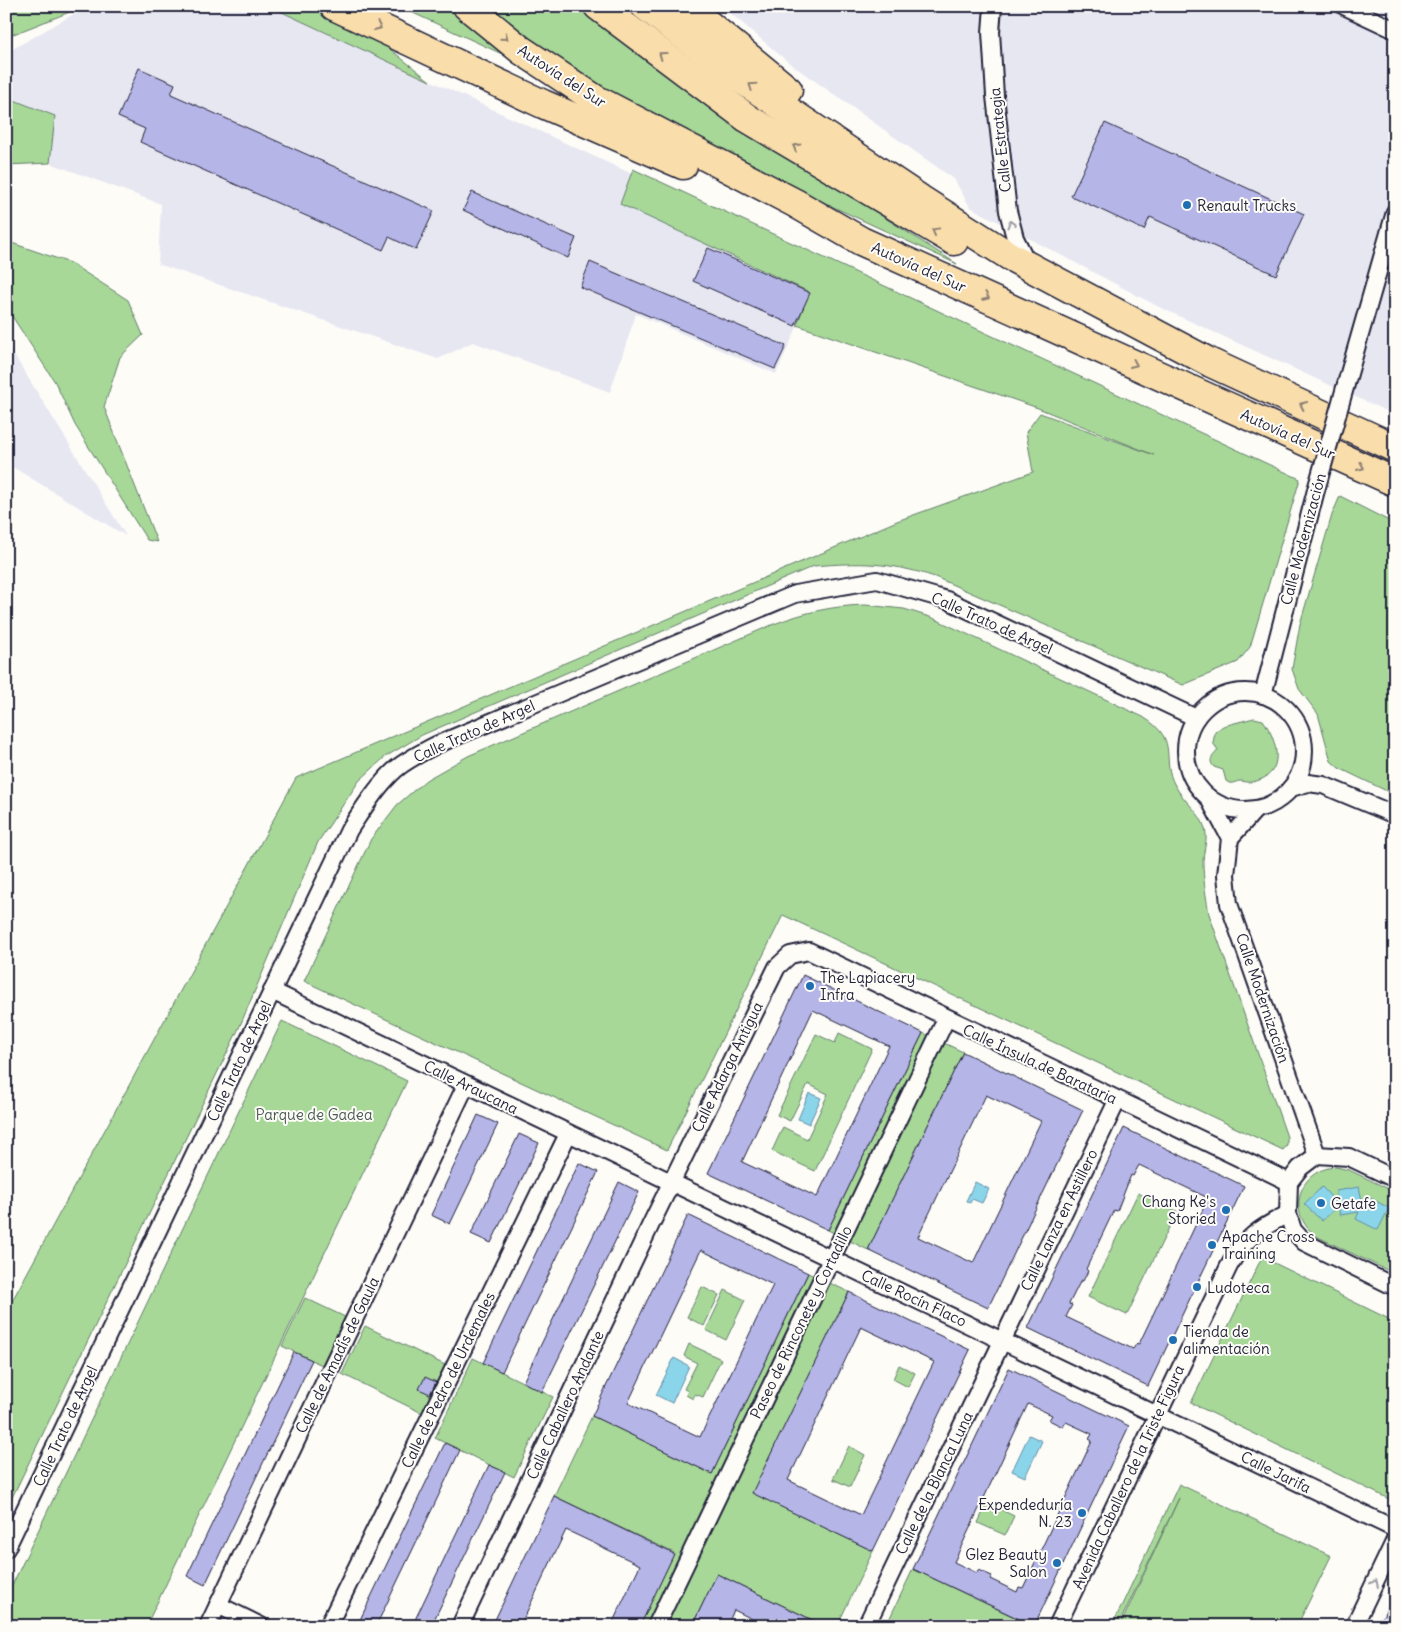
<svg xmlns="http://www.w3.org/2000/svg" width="1401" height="1632" font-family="Delius,sans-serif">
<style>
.built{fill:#e7e7f2}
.green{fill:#a7d898;stroke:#647d6a}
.water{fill:#8bd5eb;stroke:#618da5}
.building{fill:#b5b5e7;stroke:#22223b;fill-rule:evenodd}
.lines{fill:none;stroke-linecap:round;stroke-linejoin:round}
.street-casing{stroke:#22223b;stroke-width:20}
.highway-casing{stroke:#22223b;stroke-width:31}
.street{stroke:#fdfcf7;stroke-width:16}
.highway{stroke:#f9deab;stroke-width:28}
.street-bridge-casing{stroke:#22223b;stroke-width:20;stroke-linecap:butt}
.street-bridge{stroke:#fdfcf7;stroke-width:16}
.oneway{stroke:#8e8073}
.oneway2{stroke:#9a9aa2}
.poi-dot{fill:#1f6fb2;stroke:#fdfcf7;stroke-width:2}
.labels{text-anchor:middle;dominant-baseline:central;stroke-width:4;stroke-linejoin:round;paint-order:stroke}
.street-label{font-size:15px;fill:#22223b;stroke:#fdfcf7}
.poi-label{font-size:15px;fill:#22223b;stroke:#fdfcf7;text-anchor:start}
.park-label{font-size:15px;fill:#4a5957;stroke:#fdfcf7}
</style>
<rect width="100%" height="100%" fill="#fdfcf7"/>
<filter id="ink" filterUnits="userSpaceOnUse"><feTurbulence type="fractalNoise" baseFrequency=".02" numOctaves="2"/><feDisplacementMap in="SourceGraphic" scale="10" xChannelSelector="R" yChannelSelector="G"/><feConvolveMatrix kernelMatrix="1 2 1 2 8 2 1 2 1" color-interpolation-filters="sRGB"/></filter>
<g filter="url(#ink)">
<g class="built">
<path d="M101 6H269L632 174 813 292 776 374 636 314 610 392 473 342 438 359 158 264 161 204 50 163 55 116 6 97V53L72 15Z"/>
<path d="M722 6H1395V415L1159 307 970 207 954 179 788 62Z"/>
<path d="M6 342 126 536 6 463Z"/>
</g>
<g class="green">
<path d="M6 6H85L6 37Z"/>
<path d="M269 6H309L386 46 430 81Z"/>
<path d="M398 6H612L743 127 957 264Z"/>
<path d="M6 97 55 116 50 163 6 165Z"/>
<path d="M633 169 1300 479 1250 647 1238 662 1183 685 935 577C889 562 861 562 814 566L422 735 385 757 359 781 318 842 239 1028 6 1510V1312L296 778 897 521 1033 472 1026 432 1040 413 1154 455 1038 408 797 325 809 292 620 204Z"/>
<path d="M6 241 70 263 128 300 143 335 120 357 104 407 157 542 147 540 75 425 55 382 6 307Z"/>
<path d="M1340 496 1395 524V795L1339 768 1331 761 1318 714 1299 689 1292 669 1300 624 1332 515Z"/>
<path d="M865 605 904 609 933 618 1143 717C1184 742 1156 760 1179 792 1189 806 1204 816 1206 834 1207 843 1203 852 1203 861 1203 879 1206 896 1209 914L1287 1137V1145L1283 1150 783 915 667 1150 304 981 371 839 397 805 426 780 468 756 774 624C805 612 833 606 865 605Z"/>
<path d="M1254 718 1263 720C1278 741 1287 776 1252 782 1248 783 1244 781 1240 781 1236 781 1234 784 1229 783L1226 781 1223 770 1214 767C1207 759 1214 756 1218 750L1213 743 1215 732 1223 726Z"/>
<path d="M282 1021 407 1081 146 1626H6V1598Z"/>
<path d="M839 1033 872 1049 815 1171 772 1151 783 1127 807 1139 828 1094 808 1084 790 1121 777 1115 816 1034 835 1043Z"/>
<path d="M923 1033 963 1052 868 1250 828 1230Z"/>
<path d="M1336 1167 1349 1170 1395 1192V1274L1318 1237C1285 1216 1297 1169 1336 1167Z"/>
<path d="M1138 1193 1177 1211 1127 1315 1088 1297Z"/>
<path d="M1262 1257 1395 1322V1489L1389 1499 1191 1403Z"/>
<path d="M808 1273 849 1292 753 1493 873 1551 837 1626H825L717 1574 692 1626H640L674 1553 554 1496 592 1416 712 1474Z"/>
<path d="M702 1287 719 1295 704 1326 687 1317Z"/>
<path d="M725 1290 745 1300 726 1340 706 1330Z"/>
<path d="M305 1298 345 1317 322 1365 282 1346Z"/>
<path d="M365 1326 445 1365 422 1413 342 1374Z"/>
<path d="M689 1344 721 1359 703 1397 695 1394 693 1399 686 1395 688 1391 684 1389 697 1363 684 1356Z"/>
<path d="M473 1358 553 1397 514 1477 435 1438Z"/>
<path d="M899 1365 915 1373 908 1387 893 1379Z"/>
<path d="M849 1446 865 1455 850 1487 833 1479Z"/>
<path d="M1179 1484 1331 1556 1297 1626H1120L1179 1498 1118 1626H1112Z"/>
<path d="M987 1503 1014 1516 1005 1535 978 1523Z"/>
<path d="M913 1569 1033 1626H886Z"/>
</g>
<g class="water">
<path d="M809 1093 821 1098 809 1124 798 1119Z"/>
<path d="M975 1182 989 1189 982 1203 972 1199 970 1203 966 1201Z"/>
<path d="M1322 1187 1336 1202V1191L1359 1187 1363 1205 1368 1197 1389 1208 1378 1230 1356 1219 1359 1212 1340 1215 1338 1206 1322 1221 1304 1204Z"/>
<path d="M674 1358 689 1366 672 1403 656 1395Z"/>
<path d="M1029 1435 1042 1441 1025 1477 1012 1471Z"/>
</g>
<g class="building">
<path d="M139 68 175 84 171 94 434 211 416 250 389 237 383 250 140 142 145 129 118 117Z"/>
<path d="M1105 123 1304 214 1276 275 1150 217 1144 230 1071 196Z"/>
<path d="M472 192 576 238 568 258 463 210Z"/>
<path d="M708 248 810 293 795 326 693 281Z"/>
<path d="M590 262 786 346 775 369 580 287Z"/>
<path d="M803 975 923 1033 828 1230 708 1173ZM813 1010 889 1046 817 1197 742 1162Z"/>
<path d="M963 1052 1083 1110 988 1308 868 1250ZM986 1095 1041 1121 973 1263 918 1237Z"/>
<path d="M478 1115 498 1124 450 1224 431 1215Z"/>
<path d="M1124 1128 1244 1186 1148 1386 1028 1328ZM1139 1165 1206 1197 1203 1204 1205 1205 1139 1344 1137 1343 1133 1349 1066 1317 1072 1305 1069 1304 1081 1280 1083 1281 1088 1271 1086 1269 1114 1210 1117 1211 1131 1175 1133 1176Z"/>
<path d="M519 1134 539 1143 491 1243 471 1234Z"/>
<path d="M579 1163 598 1172 502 1372 483 1363Z"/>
<path d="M619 1182 639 1192 542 1392 523 1382Z"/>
<path d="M688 1215 808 1273 712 1474 592 1416ZM701 1250 773 1285 700 1437 628 1403Z"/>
<path d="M849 1292 970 1350 873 1551 752 1493ZM861 1327 934 1362 861 1515 788 1480Z"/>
<path d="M294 1352 312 1360 205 1585 187 1576Z"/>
<path d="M1009 1368 1129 1426 1034 1626 913 1569ZM1028 1404 1052 1415 1049 1420 1063 1427 1066 1422 1092 1434 1089 1439 1092 1441 1023 1588 1019 1587 1017 1592 990 1579 992 1576 978 1570 977 1573 954 1562Z"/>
<path d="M425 1377 436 1382 430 1394 419 1389Z"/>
<path d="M445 1443 460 1450 436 1501 376 1626H357Z"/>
<path d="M489 1465 505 1472 433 1622 431 1626H412Z"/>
<path d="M554 1496 674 1554 640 1626H611L640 1565 566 1530 520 1626H492Z"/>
<path d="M717 1574 825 1626H766L734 1610 727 1626H692Z"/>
<path d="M1395 1592V1626H1378Z"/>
</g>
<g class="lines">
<defs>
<g id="street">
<path d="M993 6 991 32 995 96 1008 211 1015 238 1028 264"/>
<path d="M1344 6 1395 30"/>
<path d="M1346 384 1395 212"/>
<circle cx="1245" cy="751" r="59"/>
<path d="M1263 695 1316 490"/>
<path d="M1291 788 1308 783 1323 785 1395 815"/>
<path d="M1208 797 1230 838 1226 875 1229 904 1317 1155"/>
<path d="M1230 838 1256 809"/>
<path d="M272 991 1395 1529"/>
<path d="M1395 1179 1349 1157 1317 1155 1300 1168 1289 1182 1288 1214 1293 1230 1304 1242 1395 1287"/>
<path d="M6 1549 349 830C363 809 377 786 396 769 408 759 423 752 436 745L795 594 877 580 947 600 1196 718"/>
<path d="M218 1605 261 1626"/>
<path d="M208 1626 466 1085"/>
<path d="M328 1626 568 1134"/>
<path d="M460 1626 652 1222 777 967 790 955 809 951 1289 1182"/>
<path d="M656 1626 946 1019"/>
<path d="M866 1626 1117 1101"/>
<path d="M1057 1626 1229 1266C1244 1238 1260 1228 1288 1214"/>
<path d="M1354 1626 1395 1540"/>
</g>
<g id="highway">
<path d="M334 6 543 104 683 165"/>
<path d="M467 6 521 50 595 99 795 203 861 241 1395 482"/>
<path d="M598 6 747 118 954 241"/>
<path d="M645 6 732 73 920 199 1011 257 1211 363 1395 448"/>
<path d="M686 6 788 90"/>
</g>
</defs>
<use href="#street" class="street-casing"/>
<use href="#highway" class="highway-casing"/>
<use href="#street" class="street"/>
<use href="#highway" class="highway"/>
<defs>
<path id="street-bridge" d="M1316 490 1346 384"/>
</defs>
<use href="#street-bridge" class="street-bridge-casing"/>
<use href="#street-bridge" class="street-bridge"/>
</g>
<defs><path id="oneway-chevron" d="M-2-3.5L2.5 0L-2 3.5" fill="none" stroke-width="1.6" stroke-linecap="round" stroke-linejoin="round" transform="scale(1.25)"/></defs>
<g class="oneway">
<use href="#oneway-chevron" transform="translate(378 27) rotate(25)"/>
<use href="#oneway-chevron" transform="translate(505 37) rotate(39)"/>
<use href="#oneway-chevron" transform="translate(662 55) rotate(-144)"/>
<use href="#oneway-chevron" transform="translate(752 86) rotate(-146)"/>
<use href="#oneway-chevron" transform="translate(796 147) rotate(-149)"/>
<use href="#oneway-chevron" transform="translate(935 231) rotate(-151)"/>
<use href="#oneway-chevron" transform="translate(986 297) rotate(24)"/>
<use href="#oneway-chevron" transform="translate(1134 364) rotate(24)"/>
<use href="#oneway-chevron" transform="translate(1303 405) rotate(-155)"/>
<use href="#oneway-chevron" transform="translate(1361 467) rotate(24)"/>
</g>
<g class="oneway2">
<use href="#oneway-chevron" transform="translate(1011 224) rotate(-105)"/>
<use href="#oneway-chevron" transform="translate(1375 1583) rotate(-65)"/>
</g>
</g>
<g class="poi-dot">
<circle cx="1187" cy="205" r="5"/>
<circle cx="810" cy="986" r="5"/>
<circle cx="1321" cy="1203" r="5"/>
<circle cx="1226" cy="1210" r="5"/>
<circle cx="1212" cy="1245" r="5"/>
<circle cx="1197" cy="1287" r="5"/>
<circle cx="1173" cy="1340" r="5"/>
<circle cx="1082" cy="1513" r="5"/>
<circle cx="1057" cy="1563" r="5"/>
</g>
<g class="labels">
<g class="street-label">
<text transform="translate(562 76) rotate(33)">Autovía del Sur</text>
<text transform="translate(1000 140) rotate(-96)">Calle Estrategia</text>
<text transform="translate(919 267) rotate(24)">Autovía del Sur</text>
<text transform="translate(1288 434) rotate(24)">Autovía del Sur</text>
<text transform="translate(1303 539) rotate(-75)">Calle Modernización</text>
<text transform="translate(992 623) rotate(24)">Calle Trato de Argel</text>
<text transform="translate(474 731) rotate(-24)">Calle Trato de Argel</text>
<text transform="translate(1263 998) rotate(71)">Calle Modernización</text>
<text transform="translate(239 1061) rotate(-65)">Calle Trato de Argel</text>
<text transform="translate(1040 1064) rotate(25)">Calle Ínsula de Barataria</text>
<text transform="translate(727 1067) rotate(-64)">Calle Adarga Antigua</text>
<text transform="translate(471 1087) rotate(26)">Calle Araucana</text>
<text transform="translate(1059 1220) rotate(-64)">Calle Lanza en Astillero</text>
<text transform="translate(914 1298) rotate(25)">Calle Rocín Flaco</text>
<text transform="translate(801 1322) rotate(-64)">Paseo de Rinconete y Cortadillo</text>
<text transform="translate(337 1355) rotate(-64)">Calle de Amadís de Gaula</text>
<text transform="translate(448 1380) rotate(-64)">Calle de Pedro de Urdemales</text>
<text transform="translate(565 1405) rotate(-65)">Calle Caballero Andante</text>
<text transform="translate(65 1426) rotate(-65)">Calle Trato de Argel</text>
<text transform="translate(1276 1472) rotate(26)">Calle Jarifa</text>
<text transform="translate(1128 1477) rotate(-65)">Avenida Caballero de la Triste Figura</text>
<text transform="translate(934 1483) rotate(-64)">Calle de la Blanca Luna</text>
</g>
<g class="poi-label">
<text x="1197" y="205">Renault Trucks</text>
<text x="820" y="977">The Lapiacery<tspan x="820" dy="17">Infra</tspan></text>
<text x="1216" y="1201" text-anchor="end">Chang Ke's<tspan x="1216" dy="17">Storied</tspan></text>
<text x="1331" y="1203">Getafe</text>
<text x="1222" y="1236">Apache Cross<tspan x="1222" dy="17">Training</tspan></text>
<text x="1207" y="1287">Ludoteca</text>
<text x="1183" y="1331">Tienda de<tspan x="1183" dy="17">alimentación</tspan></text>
<text x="1072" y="1504" text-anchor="end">Expendeduría<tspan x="1072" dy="17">N. 23</tspan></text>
<text x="1047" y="1554" text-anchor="end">Glez Beauty<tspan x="1047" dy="17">Salon</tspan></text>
</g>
<g class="park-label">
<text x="314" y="1114">Parque de Gadea</text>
</g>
</g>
<rect width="1401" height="1632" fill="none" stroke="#fdfcf7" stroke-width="25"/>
<rect x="12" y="12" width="1376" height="1607" fill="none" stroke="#22223b" stroke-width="2" filter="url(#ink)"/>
</svg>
